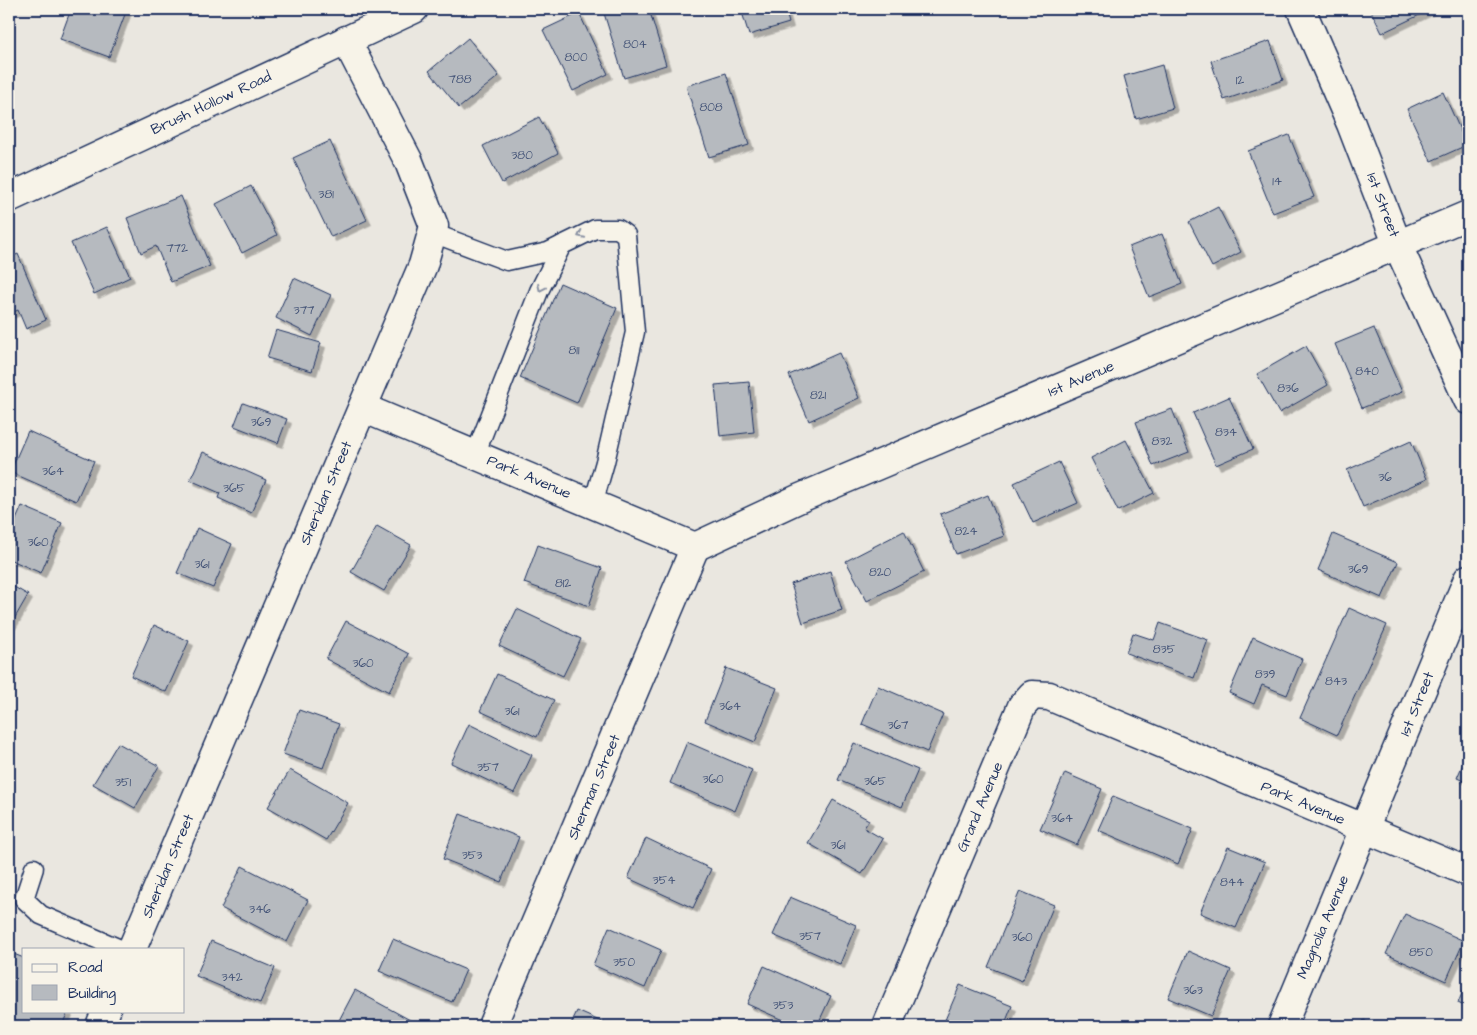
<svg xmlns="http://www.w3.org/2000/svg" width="1477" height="1035" font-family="'Architects Daughter',sans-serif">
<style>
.building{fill:#b6babf;stroke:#1b2f5e;filter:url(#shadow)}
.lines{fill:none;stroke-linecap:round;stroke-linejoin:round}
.service-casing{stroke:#1b2f5e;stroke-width:21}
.minor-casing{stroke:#1b2f5e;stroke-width:31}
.secondary-casing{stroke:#1b2f5e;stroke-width:31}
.service{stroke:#f7f3e8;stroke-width:18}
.minor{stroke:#f7f3e8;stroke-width:28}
.secondary{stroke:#f7f3e8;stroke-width:28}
.oneway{stroke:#8991a3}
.labels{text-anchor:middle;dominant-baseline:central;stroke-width:5;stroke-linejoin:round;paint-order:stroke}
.number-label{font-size:12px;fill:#425276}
.street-label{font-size:15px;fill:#1b2f5e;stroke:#f7f3e8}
</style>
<defs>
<filter id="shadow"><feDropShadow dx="4.5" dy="4.5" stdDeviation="0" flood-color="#0004"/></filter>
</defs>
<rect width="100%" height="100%" fill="#eae7e0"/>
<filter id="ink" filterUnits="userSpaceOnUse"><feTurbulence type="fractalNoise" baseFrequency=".02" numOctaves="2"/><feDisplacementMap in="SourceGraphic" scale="10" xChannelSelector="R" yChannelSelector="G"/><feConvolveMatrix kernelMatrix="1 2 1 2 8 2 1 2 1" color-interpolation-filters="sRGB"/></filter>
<g filter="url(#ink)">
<g class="building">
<path d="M71 9H127L109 57 60 39Z"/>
<path d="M607 9H649L666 65 624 78 603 10Z"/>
<path d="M741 9H785L789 23 749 35Z"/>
<path d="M1370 9H1432L1382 33Z"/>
<path d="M579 13 608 74 573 91 543 30Z"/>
<path d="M468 38 499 76 459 108 429 71Z"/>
<path d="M1270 41 1283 80 1224 100 1211 61Z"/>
<path d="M1162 65 1173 108 1136 119 1124 76Z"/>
<path d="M726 73 749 145 709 157 686 86Z"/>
<path d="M1443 92 1467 145 1431 161 1407 109Z"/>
<path d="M539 117 558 153 502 183 483 146Z"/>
<path d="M1289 135 1314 197 1273 213 1248 151Z"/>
<path d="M330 141 367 220 331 237 293 158Z"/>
<path d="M251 186 277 235 242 253 216 204Z"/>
<path d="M181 196 210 266 171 282 156 246 141 253 127 218Z"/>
<path d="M1218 207 1241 252 1212 267 1189 222Z"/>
<path d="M107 227 130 277 94 294 71 243Z"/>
<path d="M1162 234 1182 284 1149 297 1129 247Z"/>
<path d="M18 254 46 320 26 329 18 310 9 314V258Z"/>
<path d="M294 278 331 295 312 336 276 318Z"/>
<path d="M560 283 617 308 577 403 520 378Z"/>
<path d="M1374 328 1402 392 1362 408 1335 344Z"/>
<path d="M276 330 321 343 312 371 267 358Z"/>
<path d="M1306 346 1328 385 1279 413 1257 374Z"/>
<path d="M839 353 859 398 809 421 789 375Z"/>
<path d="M749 382 754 432 720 436 715 385Z"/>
<path d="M1229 397 1253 449 1216 465 1193 413Z"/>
<path d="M243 403 287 419 278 443 234 426Z"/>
<path d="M1172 409 1189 452 1153 466 1136 422Z"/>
<path d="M28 431 94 461 76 501 10 472Z"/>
<path d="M1126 440 1154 493 1118 511 1091 458Z"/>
<path d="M1411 441 1427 479 1363 507 1347 470Z"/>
<path d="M203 452 266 480 251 513 218 498 220 493 190 480Z"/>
<path d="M1059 462 1078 503 1033 523 1014 483Z"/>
<path d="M988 495 1004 536 956 554 940 514Z"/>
<path d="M22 506 62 523 41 573 9 559V528L12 529Z"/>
<path d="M377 526 411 545 384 591 351 572Z"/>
<path d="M197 528 232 544 213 588 177 573Z"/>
<path d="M904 531 924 572 867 601 846 561Z"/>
<path d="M1333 534 1398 562 1382 598 1318 570Z"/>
<path d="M538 545 602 568 589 606 524 583Z"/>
<path d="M830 571 842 610 803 623 791 584Z"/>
<path d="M9 584 28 595 9 628Z"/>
<path d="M1349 608 1387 625 1337 735 1300 718Z"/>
<path d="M517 609 581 639 563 676 499 646Z"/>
<path d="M346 621 409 654 389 692 326 659Z"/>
<path d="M1160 623 1208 640 1194 678 1126 653 1133 633 1154 640Z"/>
<path d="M154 625 189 641 166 692 131 676Z"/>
<path d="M1253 637 1302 659 1287 695 1262 685 1254 704 1229 693Z"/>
<path d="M726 668 777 688 755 742 705 721Z"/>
<path d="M497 674 554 700 537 737 480 711Z"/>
<path d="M878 686 943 714 927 752 862 724Z"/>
<path d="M299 710 339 724 323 768 283 754Z"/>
<path d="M469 724 532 755 514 793 451 763Z"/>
<path d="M687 742 752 770 735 811 670 783Z"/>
<path d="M118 743 159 766 135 808 93 784Z"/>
<path d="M854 743 918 770 902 807 838 780Z"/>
<path d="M1468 752V783L1457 778Z"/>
<path d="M290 770 348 803 326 840 268 807Z"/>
<path d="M1065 773 1102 789 1077 845 1040 829Z"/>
<path d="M1113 796 1193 829 1178 864 1098 830Z"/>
<path d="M833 800 869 820 864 828 883 839 862 874 808 843Z"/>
<path d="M460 814 519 837 501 882 443 859Z"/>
<path d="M646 838 711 869 693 908 628 878Z"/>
<path d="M1228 847 1265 862 1236 928 1200 913Z"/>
<path d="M242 866 308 900 287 942 221 908Z"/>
<path d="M1020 891 1054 905 1022 981 988 967Z"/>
<path d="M790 897 856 925 840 964 773 935Z"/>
<path d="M1405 914 1464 941 1446 981 1386 954Z"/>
<path d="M609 927 661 950 645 988 593 965Z"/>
<path d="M393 939 466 970 452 1002 379 971Z"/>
<path d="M211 941 275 968 260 1003 196 976Z"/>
<path d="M1188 951 1231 970 1211 1016 1168 998Z"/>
<path d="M11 953 24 958V1011H68L62 1026H9V958Z"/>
<path d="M764 966 831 996 817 1026H796L747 1004Z"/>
<path d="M1468 979V1008L1458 1003Z"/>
<path d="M960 985 1012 1006 1004 1026H960L945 1020Z"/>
<path d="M355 990 421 1026H336Z"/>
<path d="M577 1011 611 1026H570Z"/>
<path d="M1364 1020 1374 1026H1360Z"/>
</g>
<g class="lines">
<defs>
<g id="service">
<path d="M433 233 507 261 548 252 595 229H618L626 235 635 332 605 462 593 504"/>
<path d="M475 455 539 291 562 245"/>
<path d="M34 868 24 899 41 915 120 949"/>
</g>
<g id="minor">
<path d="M1301 9 1351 124 1398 246 1468 400"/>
<path d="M363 408 695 547"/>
<path d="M695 547 798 499 1468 215"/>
<path d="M132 949 423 265 434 226 409 162 346 40"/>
<path d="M100 1026 106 1011"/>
<path d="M492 1026 695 547"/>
<path d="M887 1026 1022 706 1032 695 1049 696 1468 872"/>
<path d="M1282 1026 1468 579"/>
</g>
<path id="secondary" d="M9 198 414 9"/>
</defs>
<use href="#service" class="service-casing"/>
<use href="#minor" class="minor-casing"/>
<use href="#secondary" class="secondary-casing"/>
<use href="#service" class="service"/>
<use href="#minor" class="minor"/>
<use href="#secondary" class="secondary"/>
</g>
<defs><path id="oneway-chevron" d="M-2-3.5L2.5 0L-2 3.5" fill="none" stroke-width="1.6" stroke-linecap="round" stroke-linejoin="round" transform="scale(1.25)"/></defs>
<g class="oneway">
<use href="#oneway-chevron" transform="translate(581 235) rotate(154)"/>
<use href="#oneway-chevron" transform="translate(541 288) rotate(115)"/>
</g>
</g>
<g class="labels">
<g class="number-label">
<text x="635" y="44">804</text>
<text x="576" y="57">800</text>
<text x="460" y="79">788</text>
<text x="1240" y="80">12</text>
<text x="711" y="107">808</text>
<text x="522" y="155">380</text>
<text x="1277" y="181">14</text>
<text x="326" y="194">381</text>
<text x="177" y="248">772</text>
<text x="304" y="310">377</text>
<text x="574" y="350">811</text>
<text x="1367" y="371">840</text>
<text x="1288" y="388">836</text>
<text x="818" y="395">821</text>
<text x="261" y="422">369</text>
<text x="1226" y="432">834</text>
<text x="1162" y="441">832</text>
<text x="53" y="471">364</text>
<text x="1385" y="477">36</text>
<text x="234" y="488">365</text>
<text x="966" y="531">824</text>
<text x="38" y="542">360</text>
<text x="202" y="564">361</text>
<text x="1358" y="569">369</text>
<text x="880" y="572">820</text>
<text x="563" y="583">812</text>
<text x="1164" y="649">835</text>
<text x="363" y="663">360</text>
<text x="1265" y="674">839</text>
<text x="1336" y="681">843</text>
<text x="730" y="706">364</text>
<text x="512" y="711">361</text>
<text x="898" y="725">367</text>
<text x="488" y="767">357</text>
<text x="713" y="779">360</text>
<text x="875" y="781">365</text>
<text x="123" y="782">351</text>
<text x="1062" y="818">364</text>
<text x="838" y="845">361</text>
<text x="472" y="855">353</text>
<text x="664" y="880">354</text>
<text x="1232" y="882">844</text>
<text x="260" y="909">346</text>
<text x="810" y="936">357</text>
<text x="1022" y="937">360</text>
<text x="1421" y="952">850</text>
<text x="624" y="962">350</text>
<text x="232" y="977">342</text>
<text x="1193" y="990">363</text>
<text x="783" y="1005">353</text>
</g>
<g class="street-label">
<text transform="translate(211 103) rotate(-25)">Brush Hollow Road</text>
<text transform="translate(1383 205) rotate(69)">1st Street</text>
<text transform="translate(1081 379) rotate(-23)">1st Avenue</text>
<text transform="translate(529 477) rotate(23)">Park Avenue</text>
<text transform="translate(326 493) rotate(-67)">Sheridan Street</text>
<text transform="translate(1417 704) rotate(-68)">1st Street</text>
<text transform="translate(594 787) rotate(-67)">Sherman Street</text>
<text transform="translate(1303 803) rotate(23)">Park Avenue</text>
<text transform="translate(980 807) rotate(-67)">Grand Avenue</text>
<text transform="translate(168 866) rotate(-67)">Sheridan Street</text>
<text transform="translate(1323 927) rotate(-67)">Magnolia Avenue</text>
</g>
</g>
<rect width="1477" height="1035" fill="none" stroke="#f7f3e8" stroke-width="30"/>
<rect x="15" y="15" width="1447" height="1005" fill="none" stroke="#1b2f5e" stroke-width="2" filter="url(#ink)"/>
<rect x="22" y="948" width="162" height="65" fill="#f7f3e8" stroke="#9fa5b1"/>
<rect x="32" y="964" width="25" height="8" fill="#f7f3e8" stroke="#9fa5b1"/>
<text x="68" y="972" font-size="15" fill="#1b2f5e">Road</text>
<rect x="32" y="985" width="25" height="15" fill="#b6babf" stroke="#9fa5b1"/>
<text x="68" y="998" font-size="15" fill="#1b2f5e">Building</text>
</svg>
